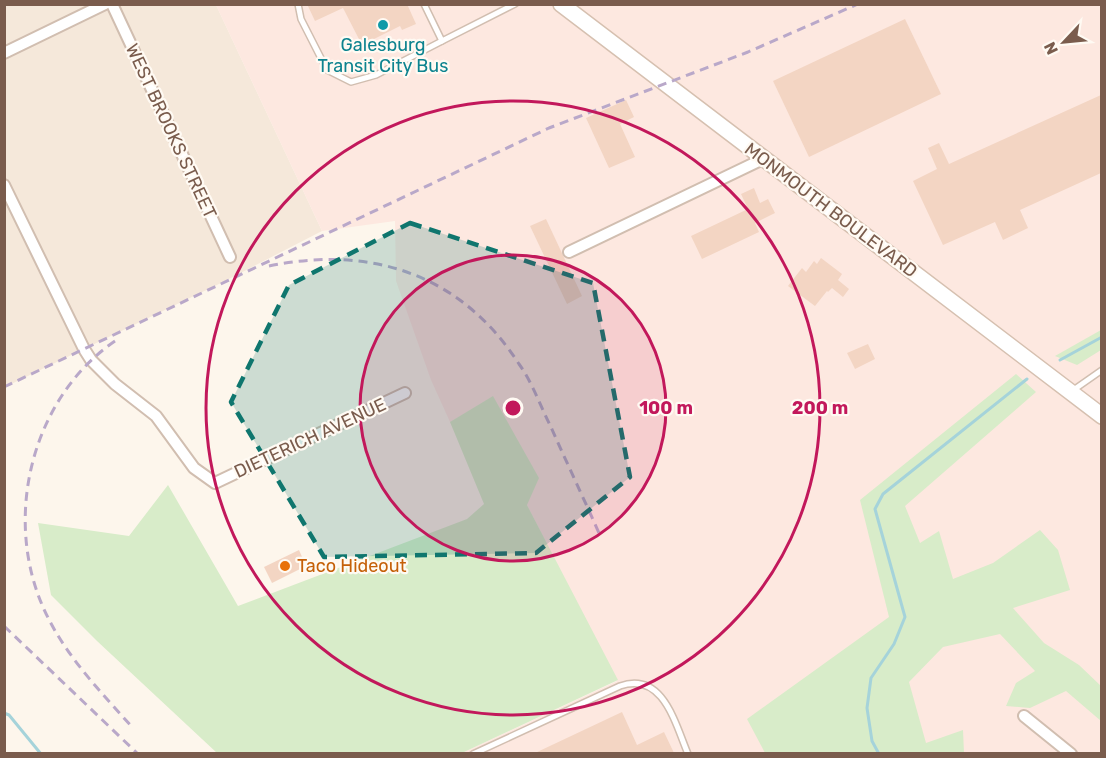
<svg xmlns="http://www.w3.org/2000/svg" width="1106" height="758" font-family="Rubik,sans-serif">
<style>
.residential{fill:#f5e8da}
.commercial{fill:#fde8e0}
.green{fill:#d8ecc9}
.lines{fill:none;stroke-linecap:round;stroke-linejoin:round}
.stream{stroke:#a5d3da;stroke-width:3}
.building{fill:#f3d5c3}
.lane-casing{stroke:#d1beb0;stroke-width:8}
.street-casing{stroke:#d1beb0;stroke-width:14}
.secondary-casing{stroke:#d6c0b0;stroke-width:18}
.lane{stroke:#fff;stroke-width:5}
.street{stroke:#fff;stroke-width:10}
.secondary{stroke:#fff;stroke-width:15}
.rail{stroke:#b9a8c9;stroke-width:3;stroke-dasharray:9 6;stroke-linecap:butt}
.marked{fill:#0f766e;fill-opacity:0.2;stroke:#0f766e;stroke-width:4.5;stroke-dasharray:12 8;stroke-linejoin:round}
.ring{fill:none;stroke:#c2185b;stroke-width:3}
.culture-dot{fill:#0f9aa8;stroke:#fffaf3;stroke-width:2}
.food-dot{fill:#e8710a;stroke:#fffaf3;stroke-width:2}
.labels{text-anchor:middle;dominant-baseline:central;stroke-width:4.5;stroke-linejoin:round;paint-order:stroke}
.culture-label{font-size:18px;fill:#0d838f;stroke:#fffaf3}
.street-label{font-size:18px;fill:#7a5c4d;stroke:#fffaf3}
.food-label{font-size:18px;fill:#c56008;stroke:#fffaf3;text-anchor:start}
.centre{fill:#c2185b;stroke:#fffaf3;stroke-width:3}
.ring-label{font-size:18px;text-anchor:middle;font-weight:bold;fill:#c2185b;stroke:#fffaf3;stroke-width:4.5;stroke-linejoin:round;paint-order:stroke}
</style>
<rect width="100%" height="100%" fill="#fdf6ec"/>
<path class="residential" d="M5 5H216L322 231 221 283 5 387Z"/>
<path class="commercial" d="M216 5H1101V753H462L617 681 527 505 450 422 431 380 396 281 395 221 322 231Z"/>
<g class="green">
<path d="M1101 330V350L1077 365 1055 356Z"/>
<path d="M1016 374 1036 392 905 506 920 543 939 531 953 579 993 563 1040 530 1058 550 1070 590 1013 608 1044 643 1079 665 1101 686V721L1066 691 1030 708 1006 706 1016 683 1035 671 1000 634 943 647 909 682 926 743 963 730 964 753H765L747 719 889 617 860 500Z"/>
<path d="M493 396 539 478 527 505 618 680 462 753H217L97 641 51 595 38 523 129 536 168 485 238 606 467 519 484 504 450 422Z"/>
</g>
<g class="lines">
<g class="stream">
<path d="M1060 360 1102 337"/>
<path d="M4 713 9 715 41 754"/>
<path d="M879 754 872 741 867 708 871 678 894 644 905 617 875 509 883 494 1027 379"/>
</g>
</g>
<g class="building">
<path d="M307 4H407L416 24 402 30 400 26 362 45 343 8 315 21Z"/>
<path d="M905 19 941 94 809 157 773 81Z"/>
<path d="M1101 95V173L1020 210 1028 228 1003 240 995 222 943 245 913 181 937 169 928 148 939 143 949 164Z"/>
<path d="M626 100 634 117 620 124 635 157 609 168 586 118Z"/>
<path d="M754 188 760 203 768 199 775 213 755 223 759 232 702 259 691 236 748 209 741 194Z"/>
<path d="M546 219 582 296 567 304 530 226Z"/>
<path d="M821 258 842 274 838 280 849 289 843 297 832 288 828 292 827 291 815 306 788 286 802 268 806 272 814 261 817 264Z"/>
<path d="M868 344 875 359 855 369 847 353Z"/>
<path d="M299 550 306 566 272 583 264 567Z"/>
<path d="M622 712 637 745 664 732 674 753H535Z"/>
</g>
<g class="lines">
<defs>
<g id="lane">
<path d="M298 4 301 19 327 70 351 82 376 75 442 41"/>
<path d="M424 4 442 41 515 4"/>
<path d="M1072 391 1102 370"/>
<path d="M473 754 620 686C663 671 675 723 688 754"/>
</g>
<g id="street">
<path d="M112 4 230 257"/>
<path d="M4 53 105 4"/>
<path d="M4 185 84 349 91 360 115 384 156 416 194 468 215 483 405 393"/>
<path d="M569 252 763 159"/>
<path d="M1024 716 1071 754"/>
</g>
<path id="secondary" d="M561 4 1102 416"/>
</defs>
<use href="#lane" class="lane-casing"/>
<use href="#street" class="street-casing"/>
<use href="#secondary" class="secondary-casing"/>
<use href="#lane" class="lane"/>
<use href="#street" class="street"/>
<use href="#secondary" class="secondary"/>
<g class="rail">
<path d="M269 266C371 245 461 274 519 364 532 382 540 405 550 425 566 461 583 497 599 533"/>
<path d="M115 341C32 398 3 516 43 607 63 653 99 690 132 727"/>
<path d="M4 387 549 128 748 52 858 4"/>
<path d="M4 626 138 754"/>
</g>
</g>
<path class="marked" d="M410 223 593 283 630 477 536 553 324 557 231 402 289 285Z"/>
<circle cx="513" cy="408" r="153" fill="#c2185b" fill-opacity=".12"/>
<g class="ring">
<circle cx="513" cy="408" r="153"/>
<circle cx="513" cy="408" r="307"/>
</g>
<circle class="culture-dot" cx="383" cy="25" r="6"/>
<circle class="food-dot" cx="285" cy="566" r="6"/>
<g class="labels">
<g class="culture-label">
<text x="383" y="45">Galesburg<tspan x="383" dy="21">Transit City Bus</tspan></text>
</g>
<g class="street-label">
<text transform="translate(171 131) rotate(65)">WEST BROOKS STREET</text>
<text transform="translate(831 210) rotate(37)">MONMOUTH BOULEVARD</text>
<text transform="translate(310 438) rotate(-25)">DIETERICH AVENUE</text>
</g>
<g class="food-label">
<text x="297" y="566">Taco Hideout</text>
</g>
</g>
<circle cx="513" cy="408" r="9" class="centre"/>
<g class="ring-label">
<text x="666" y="414">100 m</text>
<text x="820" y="414">200 m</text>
</g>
<rect width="1106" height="758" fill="none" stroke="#7a5c4d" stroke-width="12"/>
<g transform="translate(1064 42) rotate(244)" stroke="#fffaf3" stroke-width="4.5" paint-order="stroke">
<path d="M0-4.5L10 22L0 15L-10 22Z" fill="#7a5c4d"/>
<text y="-9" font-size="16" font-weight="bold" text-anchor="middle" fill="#7a5c4d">N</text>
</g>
</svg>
